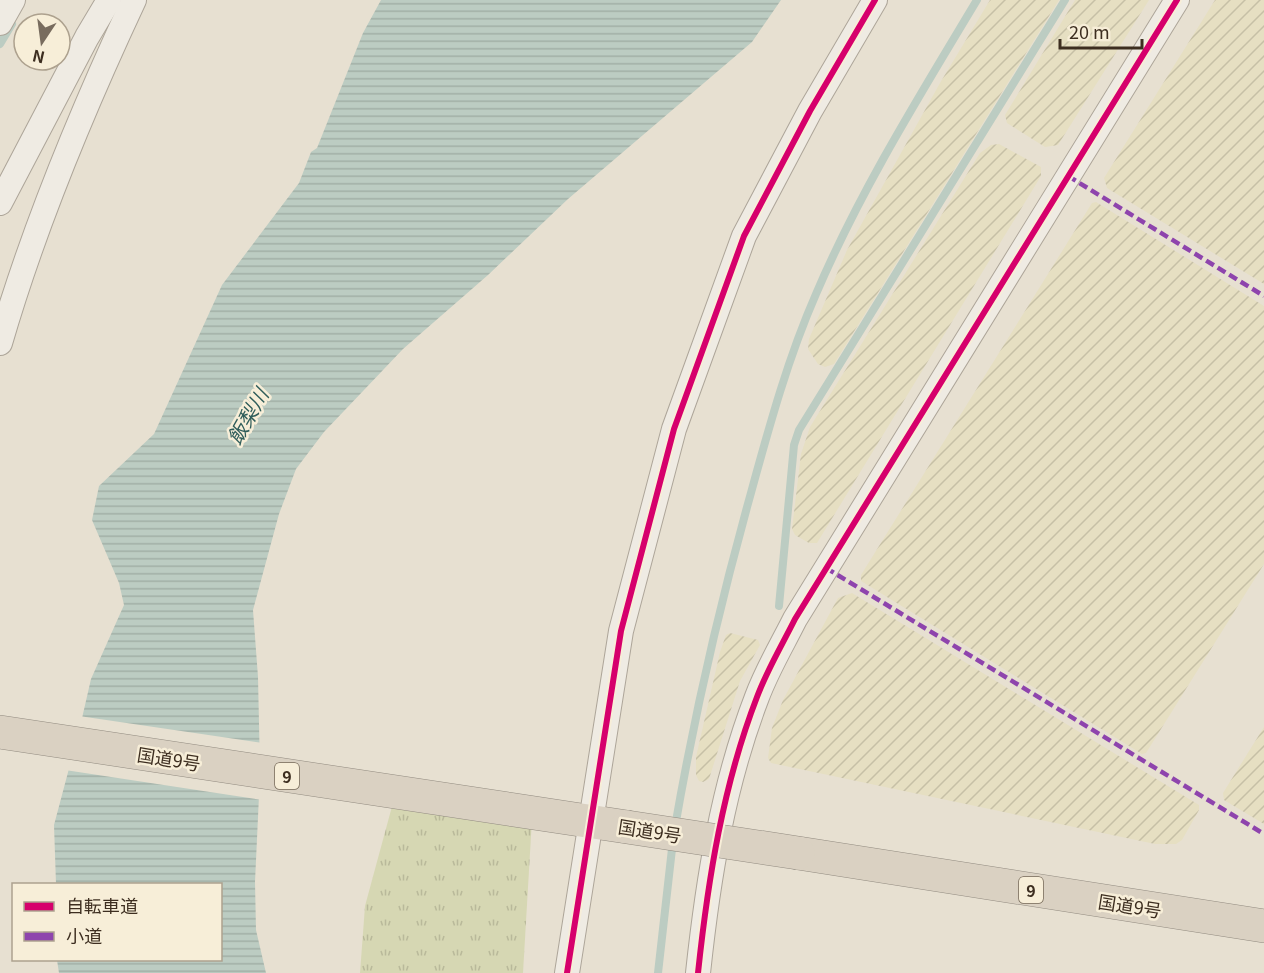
<svg xmlns="http://www.w3.org/2000/svg" width="1264" height="973" font-family="Georgia,'Noto Sans JP',serif">
<style>
.farmland{fill:url(#farmland-furrows)}
.grass{fill:url(#grass-tufts)}
.water{fill:url(#water-rules)}
.pier{fill:#e7e0d1}
.lines{fill:none;stroke-linecap:round;stroke-linejoin:round}
.stream{stroke:#bcccc2;stroke-width:8}
.street-casing{stroke:#ada599;stroke-width:26}
.highway-casing{stroke:#928b80;stroke-width:34}
.street{stroke:#efebe3;stroke-width:24}
.highway{stroke:#dad1c2;stroke-width:33}
.highway-bridge-casing{stroke:#928b80;stroke-width:34;stroke-linecap:butt}
.highway-bridge{stroke:#dad1c2;stroke-width:33}
.quiet{stroke:#8e44ad;stroke-width:4.5;stroke-dasharray:9 4.5;stroke-linecap:butt}
.cycleway-casing{stroke:#f7eed8;stroke-width:10}
.cycleway{stroke:#d6006c;stroke-width:6}
.labels{text-anchor:middle;dominant-baseline:central;stroke-width:5;stroke-linejoin:round;paint-order:stroke}
.shield{fill:#f7eed8;stroke:#756857;stroke-width:1.5}
.shield-label{font-size:16px;font-weight:bold;fill:#3d2e20}
.street-label{font-size:18px;fill:#3d2e20;stroke:#f7eed8}
.water-label{font-size:20px;font-style:italic;fill:#2f5d5a;stroke:#f7eed8}
</style>
<defs>
<pattern id="farmland-furrows" width="10" height="10" patternUnits="userSpaceOnUse" patternTransform="scale(1.5)"><rect width="10" height="10" fill="#e6dfc2"/><path d="M-1 1l2-2M0 10L10 0M9 11l2-2" fill="none" stroke="#c6c0a6"/></pattern>
<pattern id="grass-tufts" width="24" height="20" patternUnits="userSpaceOnUse" patternTransform="scale(1.5)"><rect width="24" height="20" fill="#d6d7b3"/><path d="M3 7l-1-3M5 7V3M7 7l1-3M15 17l-1-3M17 17v-4M19 17l1-3" fill="none" stroke="#b9b99a"/></pattern>
<pattern id="water-rules" width="6" height="5" patternUnits="userSpaceOnUse" patternTransform="scale(1.5)"><rect width="6" height="5" fill="#bcccc2"/><path d="M0 2.5h6" fill="none" stroke="#a2b0a6"/></pattern>
</defs>
<rect width="100%" height="100%" fill="#e7e0d1"/>
<g class="farmland">
<path d="M990 0H1059L834 364 825 367 818 364 808 349 809 339 847 250 940 83Z"/>
<path d="M1075 0H1149L1058 145 1045 147 1007 123 1005 115Z"/>
<path d="M1215 0H1264V284L1107 188 1104 178Z"/>
<path d="M999 144 1041 167V176L817 543H809L795 535 792 529 801 454 810 427 980 153 991 145Z"/>
<path d="M1096 202 1264 306V564L1146 753 1142 754 861 581V575L1092 203Z"/>
<path d="M852 593 1199 805V810L1182 840 1176 844H1155L771 763 768 758 772 728 783 700 838 598Z"/>
<path d="M730 633 758 640 760 645 740 681 709 779 703 782 699 781 696 775V757L720 652 726 635Z"/>
<path d="M1264 727V824L1224 800 1223 793Z"/>
</g>
<path class="grass" d="M394 799 532 819 523 973H360L365 906Z"/>
<g class="water">
<path d="M381 0H781L752 42 568 199 488 275 403 349 324 432 296 469 279 514 253 610 258 677 260 769 77 740 91 679 124 605 119 583 92 520 99 486 154 434 222 285 299 183 311 152 317 148 363 33Z"/>
<path d="M75 746 260 774 255 882 256 930 266 973H59L57 960H220V884H56L54 825Z"/>
</g>
<path class="pier" d="M79 716 263 743 262 800 65 770Z"/>
<g class="lines">
<g class="stream">
<path d="M0 44 12 24"/>
<path d="M779 606 794 445 799 430 1065 0"/>
<path d="M675 827C694 717 719 608 749 500 768 431 787 360 816 294 860 191 920 95 977 0"/>
<path d="M658 973 673 840"/>
</g>
<defs>
<g id="street">
<path d="M0 23 13 0"/>
<path d="M0 203 87 37 109 0"/>
<path d="M0 343C34 226 82 111 134 0"/>
<path d="M567 973 621 631 674 429 744 236 810 111 875 0"/>
<path d="M698 973C708 879 723 785 757 697 767 670 782 645 795 619L1177 0"/>
</g>
<g id="highway">
<path d="M0 732 627 827"/>
<path d="M798 853 1264 926"/>
</g>
</defs>
<use href="#street" class="street-casing"/>
<use href="#highway" class="highway-casing"/>
<use href="#street" class="street"/>
<use href="#highway" class="highway"/>
<defs>
<path id="highway-bridge" d="M627 827 798 853"/>
</defs>
<use href="#highway-bridge" class="highway-bridge-casing"/>
<use href="#highway-bridge" class="highway-bridge"/>
<g class="quiet">
<path d="M1068 176 1264 296"/>
<path d="M826 568 1264 834"/>
</g>
<defs>
<g id="cycleway">
<path d="M567 973 621 631 674 429 744 236 810 111 875 0"/>
<path d="M698 973C708 879 723 785 757 697 767 670 782 645 795 619L1177 0"/>
</g>
</defs>
<use href="#cycleway" class="cycleway-casing"/>
<use href="#cycleway" class="cycleway"/>
</g>
<g class="labels">
<g class="shield">
<rect x="275" y="763" width="24" height="26" rx="4.5"/>
<rect x="1019" y="877" width="24" height="26" rx="4.5"/>
</g>
<g class="shield-label">
<text x="287" y="776">9</text>
<text x="1031" y="890">9</text>
</g>
<g class="street-label">
<text transform="translate(169 758) rotate(9)">国道9号</text>
<text transform="translate(650 830) rotate(9)">国道9号</text>
<text transform="translate(1130 905) rotate(9)">国道9号</text>
</g>
<g class="water-label">
<text transform="translate(247 416) rotate(-60)">飯梨川</text>
</g>
</g>
<rect x="12" y="883" width="210" height="78" fill="#f7eed8" stroke="#ada18e" stroke-width="1.5"/>
<rect x="24" y="902" width="30" height="9" fill="#d6006c" stroke="#ada18e" stroke-width="1.5"/>
<text x="66" y="913" font-size="18" fill="#3d2e20">自転車道</text>
<rect x="24" y="932" width="30" height="9" fill="#8e44ad" stroke="#ada18e" stroke-width="1.5"/>
<text x="66" y="943" font-size="18" fill="#3d2e20">小道</text>
<g transform="translate(42 42) rotate(193)"><circle r="28" fill="#f7eed8" stroke="#ada18e" stroke-width="1.5"/>
<path d="M0-4.5L10 22L0 15L-10 22Z" fill="#786c5e"/>
<text y="-9" font-size="16" font-weight="bold" text-anchor="middle" fill="#3d2e20">N</text>
</g>
<path d="M1060 39v9h82v-9" fill="none" stroke="#3d2e20" stroke-width="3"/>
<text x="1069" y="39" font-size="18" fill="#3d2e20" stroke="#f7eed8" stroke-width="4.5" paint-order="stroke">20 m</text>
</svg>
